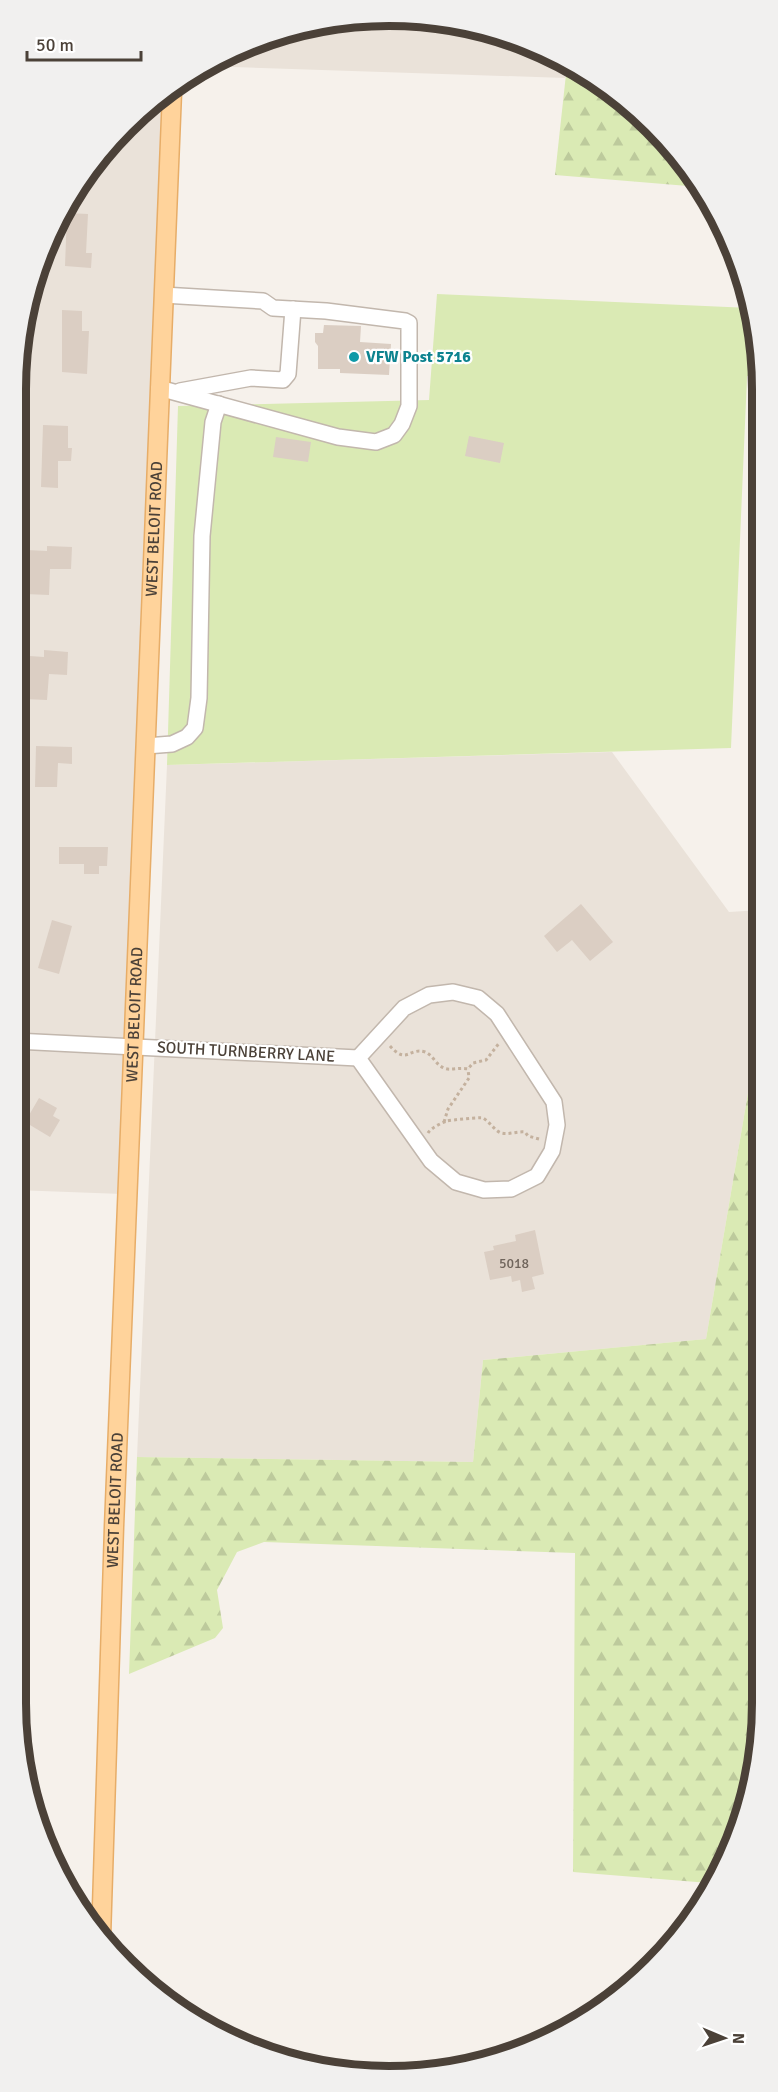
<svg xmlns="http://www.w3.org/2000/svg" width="778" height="2092" font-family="Signika,sans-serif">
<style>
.residential{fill:#eae2d9}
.forest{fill:url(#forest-firs)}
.park{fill:#daeab4}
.building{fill:#dbcec3}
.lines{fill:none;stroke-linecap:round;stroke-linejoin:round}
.minor-casing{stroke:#c2b7ad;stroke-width:18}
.major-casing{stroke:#e7ad68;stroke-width:21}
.path{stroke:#c4b19e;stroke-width:3;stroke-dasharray:3 3;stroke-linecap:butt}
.minor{stroke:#fff;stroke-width:15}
.major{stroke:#ffd39b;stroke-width:18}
.culture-dot{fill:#0f9aa8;stroke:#fff;stroke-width:2}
.labels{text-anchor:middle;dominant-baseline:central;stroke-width:4.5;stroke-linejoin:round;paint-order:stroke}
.number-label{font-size:14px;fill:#6f645b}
.culture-label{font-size:16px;font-weight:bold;fill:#0d838f;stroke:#fff;text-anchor:start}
.street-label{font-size:16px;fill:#4b4138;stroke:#fff}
.rim{fill:none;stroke:#4b4138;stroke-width:8}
</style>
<defs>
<pattern id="forest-firs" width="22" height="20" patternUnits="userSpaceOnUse" patternTransform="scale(1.5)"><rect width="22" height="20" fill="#daeab4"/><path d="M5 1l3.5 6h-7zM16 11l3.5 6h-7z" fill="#bdca9c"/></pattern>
</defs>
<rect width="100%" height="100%" fill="#f6f1eb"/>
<g class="residential">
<path d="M341 18 486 28 567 65 565 78 201 66Z"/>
<path d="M166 97 122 1194 15 1190V389L28 292 92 161Z"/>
<path d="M612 752 729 912 761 910 762 1085 749 1087 706 1339 483 1360 473 1462 137 1457 167 765Z"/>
</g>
<g class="forest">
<path d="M567 65 596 78 670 143 700 187 555 175Z"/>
<path d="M744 289 760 340V375L747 376 749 308Z"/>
<path d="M762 1085 763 1703 750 1800 709 1883 573 1872 575 1553 264 1542 237 1552 217 1590 223 1628 215 1638 129 1674 137 1457 473 1462 483 1360 706 1339 749 1087Z"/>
</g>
<path class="park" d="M437 294 750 308 731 748 167 765 178 406 429 400Z"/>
<g class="building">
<path d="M67 213 88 214 86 253H92L91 268 65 266Z"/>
<path d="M62 310 82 311V331H89L87 374 62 372Z"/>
<path d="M324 325 361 326 360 342 391 344 389 375 340 373V369H318V346L315 342V333H323Z"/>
<path d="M43 425 68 426V448H72L71 461H58V488L41 487Z"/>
<path d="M469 436 504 443 500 463 465 456Z"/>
<path d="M276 437 311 442 308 462 273 457Z"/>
<path d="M47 546 72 547 71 569H50L49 595 25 594 27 550 47 551Z"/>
<path d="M44 650 68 652 67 675 49 674 47 700 23 699 24 677H15V655L44 657Z"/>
<path d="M36 746 72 747V764L58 763 57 787H35Z"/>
<path d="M59 847H108L107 866H99V874H84V864H59Z"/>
<path d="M581 904 613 942 590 961 572 940 557 952 544 936Z"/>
<path d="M52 920 72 926 59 974 38 968Z"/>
<path d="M39 1098 57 1108 53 1116 60 1120 50 1137 25 1122Z"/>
<path d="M535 1230 544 1274 532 1277 535 1289 522 1292 520 1280 512 1282 511 1276 490 1280 484 1252 494 1250 493 1246 516 1241 515 1235Z"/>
</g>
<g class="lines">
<defs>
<g id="minor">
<path d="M159 388 338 437 376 442 394 435 402 424 409 406V323L405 321 326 311 273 308 263 301 163 295"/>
<path d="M180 391 251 378 283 380 288 374 293 309"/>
<path d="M146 746 172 744 187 737 195 728 199 698 202 536 213 422 219 404"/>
<path d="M453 992 478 998 497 1014 554 1102 557 1125 552 1151 537 1176 511 1189 484 1190 456 1182 431 1161 358 1058 404 1008 429 995Z"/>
<path d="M15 1041 358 1058"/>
</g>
<g id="major">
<path id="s1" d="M101 1938 114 1527 172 92"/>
</g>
</defs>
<use href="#minor" class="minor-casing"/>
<use href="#major" class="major-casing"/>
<g class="path">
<path d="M390 1046C407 1065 409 1047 425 1052 433 1055 436 1065 444 1068 450 1071 459 1067 468 1069L473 1063 486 1060 500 1042"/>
<path d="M444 1122 448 1109 469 1078 468 1069"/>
<path d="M428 1133C431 1128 441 1123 447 1121 450 1120 481 1117 483 1118 490 1122 494 1130 501 1133 509 1135 517 1131 525 1132L528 1136 539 1139"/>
</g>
<use href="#minor" class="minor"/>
<use href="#major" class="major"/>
</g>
<circle class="culture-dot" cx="354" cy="357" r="6"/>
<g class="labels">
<g class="number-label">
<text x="514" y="1263">5018</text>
</g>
<g class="culture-label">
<text x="366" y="357">VFW Post 5716</text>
</g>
<g class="street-label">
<text stroke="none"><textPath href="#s1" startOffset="1410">WEST BELOIT ROAD</textPath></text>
<text stroke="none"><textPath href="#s1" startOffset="924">WEST BELOIT ROAD</textPath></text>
<text transform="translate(246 1052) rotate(3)">SOUTH TURNBERRY LANE</text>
<text stroke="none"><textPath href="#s1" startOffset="438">WEST BELOIT ROAD</textPath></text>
</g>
</g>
<path d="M0 0H778V2092H0ZM389 26H389A363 363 0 0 1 752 389V1703A363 363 0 0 1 389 2066H389A363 363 0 0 1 26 1703V389A363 363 0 0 1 389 26Z" fill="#f1f0ef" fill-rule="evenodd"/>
<path class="rim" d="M389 26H389A363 363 0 0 1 752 389V1703A363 363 0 0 1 389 2066H389A363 363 0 0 1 26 1703V389A363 363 0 0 1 389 26Z"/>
<g transform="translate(724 2038) rotate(92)" stroke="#ffffff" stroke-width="4.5" paint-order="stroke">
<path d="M0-4.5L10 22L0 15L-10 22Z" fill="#4b4138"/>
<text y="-9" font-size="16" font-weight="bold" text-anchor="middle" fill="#4b4138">N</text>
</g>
<path d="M27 51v9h114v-9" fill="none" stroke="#4b4138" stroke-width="3"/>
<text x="36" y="51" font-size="18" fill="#4b4138" stroke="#ffffff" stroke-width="4.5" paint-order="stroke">50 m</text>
</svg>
